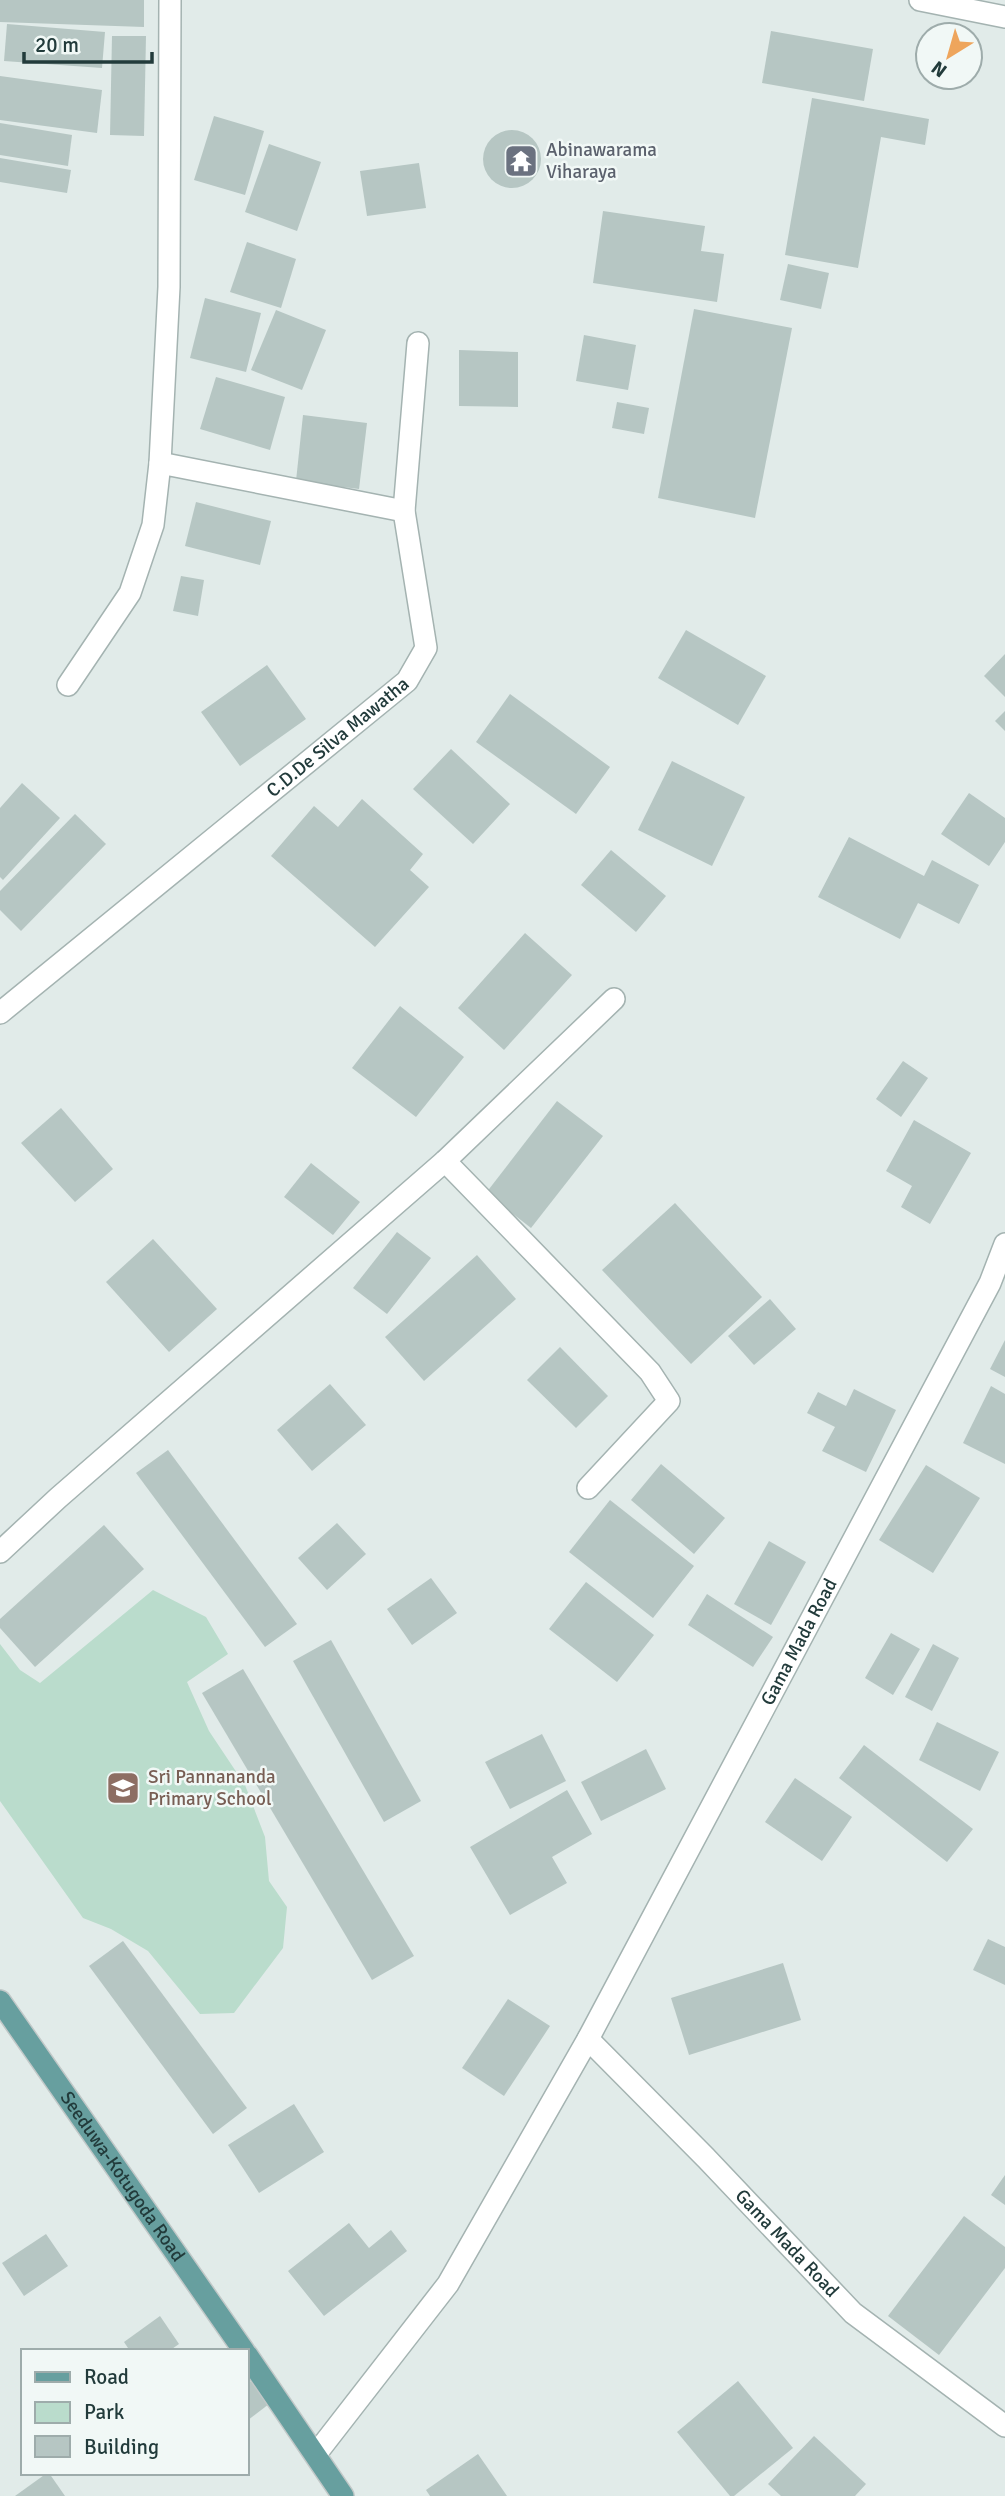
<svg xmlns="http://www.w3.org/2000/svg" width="1005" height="2496" font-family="Signika,sans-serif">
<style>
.green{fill:#badccc}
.building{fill:#b6c6c3}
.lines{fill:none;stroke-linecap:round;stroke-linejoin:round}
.service-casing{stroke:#a4b3b1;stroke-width:24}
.minor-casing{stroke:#a4b3b1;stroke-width:24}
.primary-casing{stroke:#c1c8c8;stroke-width:24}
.service{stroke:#fff;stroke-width:21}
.minor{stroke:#fff;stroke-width:21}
.primary{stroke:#679f9f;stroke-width:21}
.labels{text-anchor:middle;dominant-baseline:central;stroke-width:5;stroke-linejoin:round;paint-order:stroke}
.worship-label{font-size:19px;fill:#5b616d;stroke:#f1f8f6;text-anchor:start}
.street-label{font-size:19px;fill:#223b3b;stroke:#f1f8f6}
.education-label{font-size:19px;fill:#785e54;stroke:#f1f8f6;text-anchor:start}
</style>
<rect width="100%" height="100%" fill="#e1ebe9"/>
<path class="green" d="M153 1590 206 1617 228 1654 187 1682 209 1731 245 1785 265 1837 269 1881 287 1907 283 1948 234 2013 200 2014 148 1951 111 1929 83 1918 0 1801V1644L20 1670 40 1683Z"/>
<g class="building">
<path d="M0 0H144V27L0 22Z"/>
<path d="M7 24 105 32 102 68 4 61Z"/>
<path d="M771 31 873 49 864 101 762 83Z"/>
<path d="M112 36H146L144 136 110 135Z"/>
<path d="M0 76 102 90 97 133 0 120Z"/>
<path d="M812 98 929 119 925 145 881 137 858 268 785 255Z"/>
<path d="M214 116 264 131 245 195 194 180Z"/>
<path d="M0 123 72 135 68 166 0 155Z"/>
<circle cx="512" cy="159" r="29"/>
<path d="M269 144 321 162 297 231 245 212Z"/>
<path d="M0 158 71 170 67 193 0 182Z"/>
<path d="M419 163 426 208 367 216 360 171Z"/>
<path d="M603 211 705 226 701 251 724 254 717 302 593 283Z"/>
<path d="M247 242 296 259 281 308 230 292Z"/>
<path d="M788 264 829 273 821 309 780 300Z"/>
<path d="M205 298 261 313 246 372 190 358Z"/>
<path d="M694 309 792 328 755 518 658 498Z"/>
<path d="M276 310 326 330 302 390 251 370Z"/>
<path d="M584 335 636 345 628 390 576 381Z"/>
<path d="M459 350 518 352V407L459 406Z"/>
<path d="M216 377 285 397 270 450 200 429Z"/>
<path d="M617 402 649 408 644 434 612 428Z"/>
<path d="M303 415 367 423 359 489 296 481Z"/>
<path d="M196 502 271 521 260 565 185 546Z"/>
<path d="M181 576 204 580 198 616 173 611Z"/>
<path d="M686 630 766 676 738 725 658 678Z"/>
<path d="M1005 654V697L984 676Z"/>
<path d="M267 665 306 719 240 766 201 712Z"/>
<path d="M510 694 610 767 576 814 476 742Z"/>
<path d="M1005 711V731L995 721Z"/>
<path d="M451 749 510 804 473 844 413 789Z"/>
<path d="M672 761 745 797 712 866 638 830Z"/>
<path d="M22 783 60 818 3 880 0 877V808Z"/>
<path d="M969 793 1005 818V842L989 866 941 834Z"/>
<path d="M362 799 423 854 410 870 429 887 375 947 271 856 314 806 338 827Z"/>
<path d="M75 814 106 844 21 931 0 910V891Z"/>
<path d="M849 837 924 876 932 860 979 885 959 924 918 903 900 939 818 897Z"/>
<path d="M611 850 666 896 636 932 581 885Z"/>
<path d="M525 933 572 975 504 1050 458 1008Z"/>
<path d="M400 1006 464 1057 416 1117 352 1068Z"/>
<path d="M903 1061 928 1078 901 1117 876 1099Z"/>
<path d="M557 1101 603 1136 531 1228 486 1193Z"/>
<path d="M61 1108 113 1169 75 1202 21 1143Z"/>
<path d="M914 1120 971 1153 930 1224 901 1207 912 1186 886 1171Z"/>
<path d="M311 1163 360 1202 333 1235 284 1197Z"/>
<path d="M675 1203 762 1297 691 1364 602 1270Z"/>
<path d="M397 1232 431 1258 387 1314 353 1288Z"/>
<path d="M153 1239 217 1309 169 1352 106 1282Z"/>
<path d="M477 1255 516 1299 424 1381 385 1337Z"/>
<path d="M770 1299 796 1329 754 1365 728 1336Z"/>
<path d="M1005 1340V1377L990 1369Z"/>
<path d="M560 1347 608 1396 576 1428 527 1380Z"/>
<path d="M330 1384 366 1425 312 1471 277 1430Z"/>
<path d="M991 1386 1005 1394V1464L963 1443Z"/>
<path d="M854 1389 896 1410 866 1472 822 1451 835 1427 807 1413 818 1392 846 1406Z"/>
<path d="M168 1450 297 1624 265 1647 136 1473Z"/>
<path d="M661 1464 725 1518 694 1554 631 1500Z"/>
<path d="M926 1465 980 1498 933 1573 879 1540Z"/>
<path d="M610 1500 694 1566 653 1618 569 1552Z"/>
<path d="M337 1523 366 1554 327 1590 298 1558Z"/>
<path d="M104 1525 144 1569 35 1667 0 1628V1619Z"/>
<path d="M769 1541 806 1562 771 1625 734 1604Z"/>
<path d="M431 1578 457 1613 412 1645 387 1609Z"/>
<path d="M586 1582 654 1635 617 1682 549 1629Z"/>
<path d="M707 1594 773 1637 753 1667 688 1625Z"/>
<path d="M891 1633 920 1649 893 1695 865 1678Z"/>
<path d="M331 1640 421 1801 384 1822 293 1661Z"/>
<path d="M933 1644 959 1658 932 1711 905 1697Z"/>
<path d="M243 1669 414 1956 372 1980 202 1693Z"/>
<path d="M937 1722 999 1752 980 1791 919 1760Z"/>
<path d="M542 1734 566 1781 510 1809 485 1762Z"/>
<path d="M864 1745 973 1829 947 1862 839 1778Z"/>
<path d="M646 1749 666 1789 601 1821 581 1782Z"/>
<path d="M795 1778 852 1817 822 1861 765 1822Z"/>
<path d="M567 1790 592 1834 552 1857 567 1883 510 1915 470 1847Z"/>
<path d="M988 1939 1005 1947V1985L973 1970Z"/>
<path d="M123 1941 247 2108 213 2134 89 1966Z"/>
<path d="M783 1963 801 2020 689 2055 671 1998Z"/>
<path d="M508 1999 550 2026 504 2096 462 2068Z"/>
<path d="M294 2104 324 2152 259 2193 228 2145Z"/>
<path d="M1005 2175V2205L991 2195Z"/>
<path d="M964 2216 1005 2247V2268L939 2355 888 2316Z"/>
<path d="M349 2223 369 2248 391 2230 407 2251 324 2316 288 2271Z"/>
<path d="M46 2234 68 2266 24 2296 2 2263Z"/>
<path d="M160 2316 179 2344 169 2351H130L124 2342Z"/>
<path d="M251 2381 269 2404 248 2420 247 2385Z"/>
<path d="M738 2381 793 2448 734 2496H730L677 2432Z"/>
<path d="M814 2436 866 2484 855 2496H781L768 2484Z"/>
<path d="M478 2454 507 2496H430L426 2490Z"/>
<path d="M47 2473H49L65 2496H15Z"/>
</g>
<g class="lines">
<defs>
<path id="service" d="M445 1161 650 1372 669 1401 588 1488"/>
<g id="minor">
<path d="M920 0 1005 17"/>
<path d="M160 463 169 287 170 0"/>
<path d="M68 685 130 593 153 525 160 463 404 511"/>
<path id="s1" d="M0 1013 407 681 426 648 404 511 418 343"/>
<path d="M0 1552 58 1498 445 1161 614 999"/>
<path id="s2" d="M588 2039 706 2158 853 2313 1005 2426"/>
<path id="s3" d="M316 2454 448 2284 588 2039 990 1283 1005 1244"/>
</g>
<g id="primary">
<path id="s4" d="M0 2001 244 2351"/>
<path d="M247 2355 343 2496"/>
</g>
</defs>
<use href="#service" class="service-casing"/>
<use href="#minor" class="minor-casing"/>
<use href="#primary" class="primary-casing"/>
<use href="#service" class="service"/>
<use href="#minor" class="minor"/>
<use href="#primary" class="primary"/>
</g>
<defs>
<symbol id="temple-square" viewBox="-11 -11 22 22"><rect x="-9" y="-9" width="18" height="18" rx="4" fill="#6b7280" stroke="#f1f8f6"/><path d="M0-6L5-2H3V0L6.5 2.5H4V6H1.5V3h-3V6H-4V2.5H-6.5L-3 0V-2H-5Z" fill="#fff"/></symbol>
<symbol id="school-square" viewBox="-11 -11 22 22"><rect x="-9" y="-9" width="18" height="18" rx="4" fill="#8d6e63" stroke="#f1f8f6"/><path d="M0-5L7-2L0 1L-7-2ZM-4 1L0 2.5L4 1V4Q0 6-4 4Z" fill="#fff"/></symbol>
</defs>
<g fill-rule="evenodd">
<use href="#temple-square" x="502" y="142" width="38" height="38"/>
<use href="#school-square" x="104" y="1769" width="38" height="38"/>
</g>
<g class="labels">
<g class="worship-label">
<text x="546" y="150">Abinawarama<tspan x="546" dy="22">Viharaya</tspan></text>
</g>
<g class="street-label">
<text stroke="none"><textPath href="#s1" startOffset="436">C.D.De Silva Mawatha</textPath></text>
<text stroke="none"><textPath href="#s3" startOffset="947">Gama Mada Road</textPath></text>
<text stroke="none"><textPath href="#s4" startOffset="214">Seeduwa-Kotugoda Road</textPath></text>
<text stroke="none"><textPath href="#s2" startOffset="285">Gama Mada Road</textPath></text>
</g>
<g class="education-label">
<text x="148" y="1777">Sri Pannananda<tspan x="148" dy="22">Primary School</tspan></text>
</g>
</g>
<rect x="21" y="2349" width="228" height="126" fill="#f1f8f6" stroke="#9eacab" stroke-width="2"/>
<rect x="35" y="2372" width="35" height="10" fill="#679f9f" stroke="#9eacab" stroke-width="2"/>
<text x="84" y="2384" font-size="21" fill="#223b3b">Road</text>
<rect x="35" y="2402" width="35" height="21" fill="#badccc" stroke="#9eacab" stroke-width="2"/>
<text x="84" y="2419" font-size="21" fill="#223b3b">Park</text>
<rect x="35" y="2436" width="35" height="21" fill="#b6c6c3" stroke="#9eacab" stroke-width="2"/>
<text x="84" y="2454" font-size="21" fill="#223b3b">Building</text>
<g transform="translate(949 56) rotate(217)"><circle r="33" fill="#f1f8f6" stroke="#9eacab" stroke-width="2"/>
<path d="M0-5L12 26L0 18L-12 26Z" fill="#eea55c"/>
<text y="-10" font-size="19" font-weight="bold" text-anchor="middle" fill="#223b3b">N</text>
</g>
<path d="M24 52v10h128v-10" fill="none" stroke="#223b3b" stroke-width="3.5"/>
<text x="35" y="52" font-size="21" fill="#223b3b" stroke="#f1f8f6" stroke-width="5" paint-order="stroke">20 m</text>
</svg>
